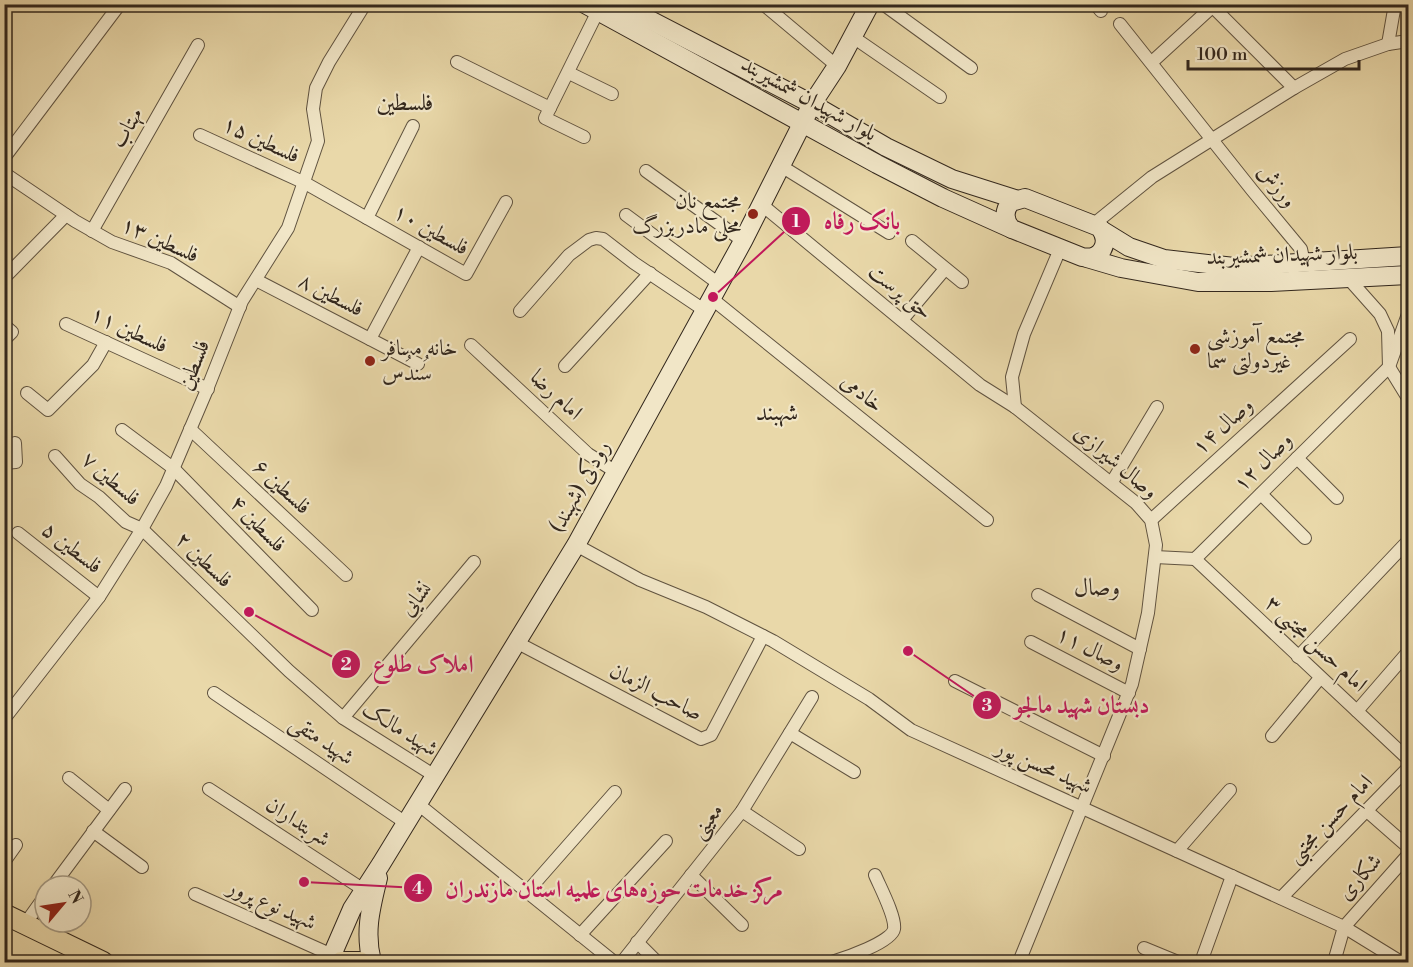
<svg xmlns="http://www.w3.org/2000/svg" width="1413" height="967" font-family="'Libre Bodoni',Amiri,serif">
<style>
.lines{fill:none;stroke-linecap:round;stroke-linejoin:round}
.street-casing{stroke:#605340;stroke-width:14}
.secondary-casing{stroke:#32271d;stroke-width:20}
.primary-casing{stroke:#32271d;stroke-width:22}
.street{stroke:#f1e6c7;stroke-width:12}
.secondary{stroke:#f1e6c7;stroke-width:18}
.primary{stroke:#e9d8a9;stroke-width:20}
.poi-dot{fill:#8f2418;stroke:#f1e6c7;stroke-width:2}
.labels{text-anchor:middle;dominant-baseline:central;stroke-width:4.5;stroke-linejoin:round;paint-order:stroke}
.street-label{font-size:22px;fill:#32271d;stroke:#f1e6c7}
.poi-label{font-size:22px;fill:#32271d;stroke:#f1e6c7;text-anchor:start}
.neighbourhood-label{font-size:24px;fill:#32271d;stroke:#f1e6c7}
.leader{fill:none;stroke:#c2185b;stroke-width:2}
.callout-dot{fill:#c2185b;stroke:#f1e6c7;stroke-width:2}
.mark-label{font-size:18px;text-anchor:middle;font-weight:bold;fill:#fff}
.callout-label{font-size:24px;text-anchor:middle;font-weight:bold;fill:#c2185b;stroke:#f1e6c7;stroke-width:4.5;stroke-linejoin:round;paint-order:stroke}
</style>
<rect width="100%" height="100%" fill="#e9d8a9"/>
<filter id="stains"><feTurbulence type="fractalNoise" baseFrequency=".00333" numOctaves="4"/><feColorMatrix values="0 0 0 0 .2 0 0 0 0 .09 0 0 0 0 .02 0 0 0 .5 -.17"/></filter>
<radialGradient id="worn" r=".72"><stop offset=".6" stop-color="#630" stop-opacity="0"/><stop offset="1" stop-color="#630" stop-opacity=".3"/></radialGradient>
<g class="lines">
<defs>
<g id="street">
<path d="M763 4 837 66"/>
<path d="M883 4 971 68"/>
<path d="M1095 4 1101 11"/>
<path d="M1210 4 1294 88"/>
<path d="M1120 24 1252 190 1301 249 1304 263"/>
<path d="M853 37 940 97"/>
<path d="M1388 44 1395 4"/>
<path d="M457 62 550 108"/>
<path d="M1152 62 1212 7"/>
<path d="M569 73 612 94"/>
<path d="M200 135 305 183 466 274 506 202"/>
<path d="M584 137 545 118 598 11"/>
<path d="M4 158 120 4"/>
<path d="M781 166 889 233"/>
<path d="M646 171 743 241"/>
<path d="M4 173 75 221 112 242 171 263 240 307"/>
<path d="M762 205 980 385 1015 407 1136 503 1151 520 1156 545 1148 613 1132 684 1019 962"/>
<path d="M626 215 719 284"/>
<path d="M367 218 413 126"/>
<path d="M1094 224 1152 177 1294 88 1345 59 1388 44 1408 41"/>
<path d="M92 231 198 45"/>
<path d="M912 241 962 282"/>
<path d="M4 278 66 215"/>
<path d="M1348 278 1380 314 1388 331 1389 367 1408 398"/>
<path d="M256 280 418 364"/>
<path d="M711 298 987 520"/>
<path d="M520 311 569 255 589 240 596 238 603 239 634 263 704 310"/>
<path d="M902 320 945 269"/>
<path d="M66 324 208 389"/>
<path d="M4 325 12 332 4 340"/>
<path d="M370 339 419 247"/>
<path d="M471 345 588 454 616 472"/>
<path d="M565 366 650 273"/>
<path d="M27 393 48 410 93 365 106 342"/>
<path d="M1015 407 1012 377 1024 334 1060 249"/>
<path d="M190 429 346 575"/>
<path d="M122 430 173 468 312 610"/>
<path d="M55 456 80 484 99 497 126 522 142 529 289 671 343 718 435 776"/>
<path d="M1297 458 1337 498"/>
<path d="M4 463 16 462 15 443"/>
<path d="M1112 482 1157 407"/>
<path d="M1261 494 1305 538"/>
<path d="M1151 520 1350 339"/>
<path d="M18 533 99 597"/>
<path d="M576 545 640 580 706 607 773 641 869 699 911 730 1344 927 1334 962"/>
<path d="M1155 557 1195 559 1389 367 1408 314"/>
<path d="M1195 559 1408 759"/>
<path d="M1038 595 1140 649"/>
<path d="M516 642 701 739 711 735 763 636"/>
<path d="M1031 642 1129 693"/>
<path d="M1298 657 1408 541"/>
<path d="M955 681 1104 756"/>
<path d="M214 693 406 823"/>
<path d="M1357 711 1408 652"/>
<path d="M343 718 474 562"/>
<path d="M4 719 99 597 142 529 166 486 206 392 242 301 288 228 318 141 313 109 316 88 329 62 365 4"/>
<path d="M790 733 854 772"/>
<path d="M1272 736 1320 678"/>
<path d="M69 778 109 810"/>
<path d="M209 789 364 890"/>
<path d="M418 804 614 962"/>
<path d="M742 811 799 849"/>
<path d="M1367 811 1408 847"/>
<path d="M93 831 142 867"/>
<path d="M1177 851 1230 790"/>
<path d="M4 862 16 845"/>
<path d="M691 875 742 925"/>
<path d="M53 886 125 789"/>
<path d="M527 892 615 792"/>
<path d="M195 894 332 955"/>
<path d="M1281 898 1408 768"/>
<path d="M25 924 45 896"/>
<path d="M580 935 666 841"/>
<path d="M637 942 657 962"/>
<path d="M1144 948 1178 962"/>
<path d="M622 962 742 811 812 697"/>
<path d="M832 962C845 958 892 942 894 929 896 917 880 887 875 875"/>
<path d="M1201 962 1232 876"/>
<path d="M1401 962 1344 927 1408 855"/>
</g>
<g id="secondary">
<path d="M585 4 877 164 943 198 1012 229"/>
<path d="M619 4 812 104 886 147 952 179 1015 199"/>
<path d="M1025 198 1099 227C1112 242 1101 261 1082 257L1012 229C1004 221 1003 211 1011 202Z"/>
<path d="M1103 231 1129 247 1164 259 1234 267 1408 256"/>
<path d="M1087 258 1121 268 1198 282H1271L1408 275"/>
<path d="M329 962 352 909 381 864 576 545 743 241 812 104 837 66 870 4"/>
<path d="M372 962C364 932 371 907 378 878"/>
</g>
<g id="primary">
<path d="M4 914 103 962"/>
<path d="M341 962H360"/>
</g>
</defs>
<use href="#street" class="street-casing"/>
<use href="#secondary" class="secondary-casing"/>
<use href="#primary" class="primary-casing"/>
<use href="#street" class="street"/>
<use href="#secondary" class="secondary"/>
<use href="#primary" class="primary"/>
</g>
<g class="poi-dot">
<circle cx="753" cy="214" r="6"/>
<circle cx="1195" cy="349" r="6"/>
<circle cx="370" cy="361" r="6"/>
</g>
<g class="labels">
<g class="street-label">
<text transform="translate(809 99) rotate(29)">بلوار شهیدان شمشیربند</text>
<text transform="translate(127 128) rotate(-60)">مهتاب</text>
<text transform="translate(261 140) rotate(25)">فلسطین ۱۵</text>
<text transform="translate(1277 186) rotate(51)">ورزش</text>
<text transform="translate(431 230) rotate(29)">فلسطین ۱۰</text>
<text transform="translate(160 240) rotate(24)">فلسطین ۱۳</text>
<text transform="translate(1282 255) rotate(-2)">بلوار شهیدان شمشیربند</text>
<text transform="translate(900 292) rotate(39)">حق پرست</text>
<text transform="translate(331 295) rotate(27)">فلسطین ۸</text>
<text transform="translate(129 330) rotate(25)">فلسطین ۱۱</text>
<text transform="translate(194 365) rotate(-68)">فلسطین</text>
<text transform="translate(862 393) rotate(39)">خادمی</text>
<text transform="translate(556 395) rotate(43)">امام رضا</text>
<text transform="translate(1223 426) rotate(-42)">وصال ۱۴</text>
<text transform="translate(1116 462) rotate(40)">وصال شیرازی</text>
<text transform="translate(1263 462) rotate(-45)">وصال ۱۲</text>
<text transform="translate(111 479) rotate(41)">فلسطین ۷</text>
<text transform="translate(282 487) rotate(43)">فلسطین ۶</text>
<text transform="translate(580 487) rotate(-61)">رودکی (شهبند)</text>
<text transform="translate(258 524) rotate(46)">فلسطین ۴</text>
<text transform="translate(72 548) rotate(38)">فلسطین ۵</text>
<text transform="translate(204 560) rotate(44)">فلسطین ۲</text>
<text transform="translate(416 599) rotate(-50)">نشایی</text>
<text transform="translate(1316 644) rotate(43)">امام حسن مجتبی ۳</text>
<text transform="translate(1090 649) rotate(27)">وصال ۱۱</text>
<text transform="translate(656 692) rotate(27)">صاحب الزمان</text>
<text transform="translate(400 729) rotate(32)">شهید مالک</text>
<text transform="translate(322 740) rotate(34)">شهید متقی</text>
<text transform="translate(1044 767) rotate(24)">شهید محسن پور</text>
<text transform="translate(1330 819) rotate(-46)">امام حسن مجتبی</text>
<text transform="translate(707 821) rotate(-52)">معینی</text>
<text transform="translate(298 822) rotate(33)">شربتداران</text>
<text transform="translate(1360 877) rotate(-48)">شکاری</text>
<text transform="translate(272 905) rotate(24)">شهید نوع پرور</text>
</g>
<g class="poi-label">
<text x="741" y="201" text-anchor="end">مجتمع نان<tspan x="741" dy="25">محلی مادربزرگ</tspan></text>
<text x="1207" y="336">مجتمع آموزشی<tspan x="1207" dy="25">غیردولتی سما</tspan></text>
<text x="382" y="348">خانه مسافر<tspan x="382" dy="25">سُندُس</tspan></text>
</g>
<g class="neighbourhood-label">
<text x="405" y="103">فلسطین</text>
<text x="777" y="413">شهبند</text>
<text x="1097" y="588">وصال</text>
</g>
</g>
<path class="leader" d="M713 297L796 221M249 612L346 664M908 651L987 705M304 882L418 888"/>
<g class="callout-dot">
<circle cx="713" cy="297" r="6"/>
<circle cx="249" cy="612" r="6"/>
<circle cx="908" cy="651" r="6"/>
<circle cx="304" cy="882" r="6"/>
<circle cx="796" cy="221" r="15"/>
<circle cx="346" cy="664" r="15"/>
<circle cx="987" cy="705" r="15"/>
<circle cx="418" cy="888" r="15"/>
</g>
<g class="mark-label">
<text x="796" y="227">1</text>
<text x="346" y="670">2</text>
<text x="987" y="711">3</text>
<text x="418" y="894">4</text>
</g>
<g class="callout-label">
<text x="862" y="229">بانک رفاه</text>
<text x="423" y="672">املاک طلوع</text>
<text x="1082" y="713">دبستان شهید مالجو</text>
<text x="614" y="897">مرکز خدمات حوزه‌های علمیه استان مازندران</text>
</g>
<rect width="1413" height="967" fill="none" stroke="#e9d8a9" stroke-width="24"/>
<rect x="6" y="6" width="1401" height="955" fill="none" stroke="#32271d" stroke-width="3"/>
<rect x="12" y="12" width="1389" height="943" fill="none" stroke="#32271d" stroke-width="1.5"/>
<g transform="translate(63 904) rotate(61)"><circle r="28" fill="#f1e6c7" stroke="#a59a83" stroke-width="1.5"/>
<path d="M0-4.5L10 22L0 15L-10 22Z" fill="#8f2418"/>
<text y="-9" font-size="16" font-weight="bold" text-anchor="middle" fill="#32271d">N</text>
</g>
<path d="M1188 60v9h171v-9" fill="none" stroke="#32271d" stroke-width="3"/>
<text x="1197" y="60" font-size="18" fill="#32271d" stroke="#f1e6c7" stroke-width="4.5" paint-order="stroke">100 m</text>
<rect width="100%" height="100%" filter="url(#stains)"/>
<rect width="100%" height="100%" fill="url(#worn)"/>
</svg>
